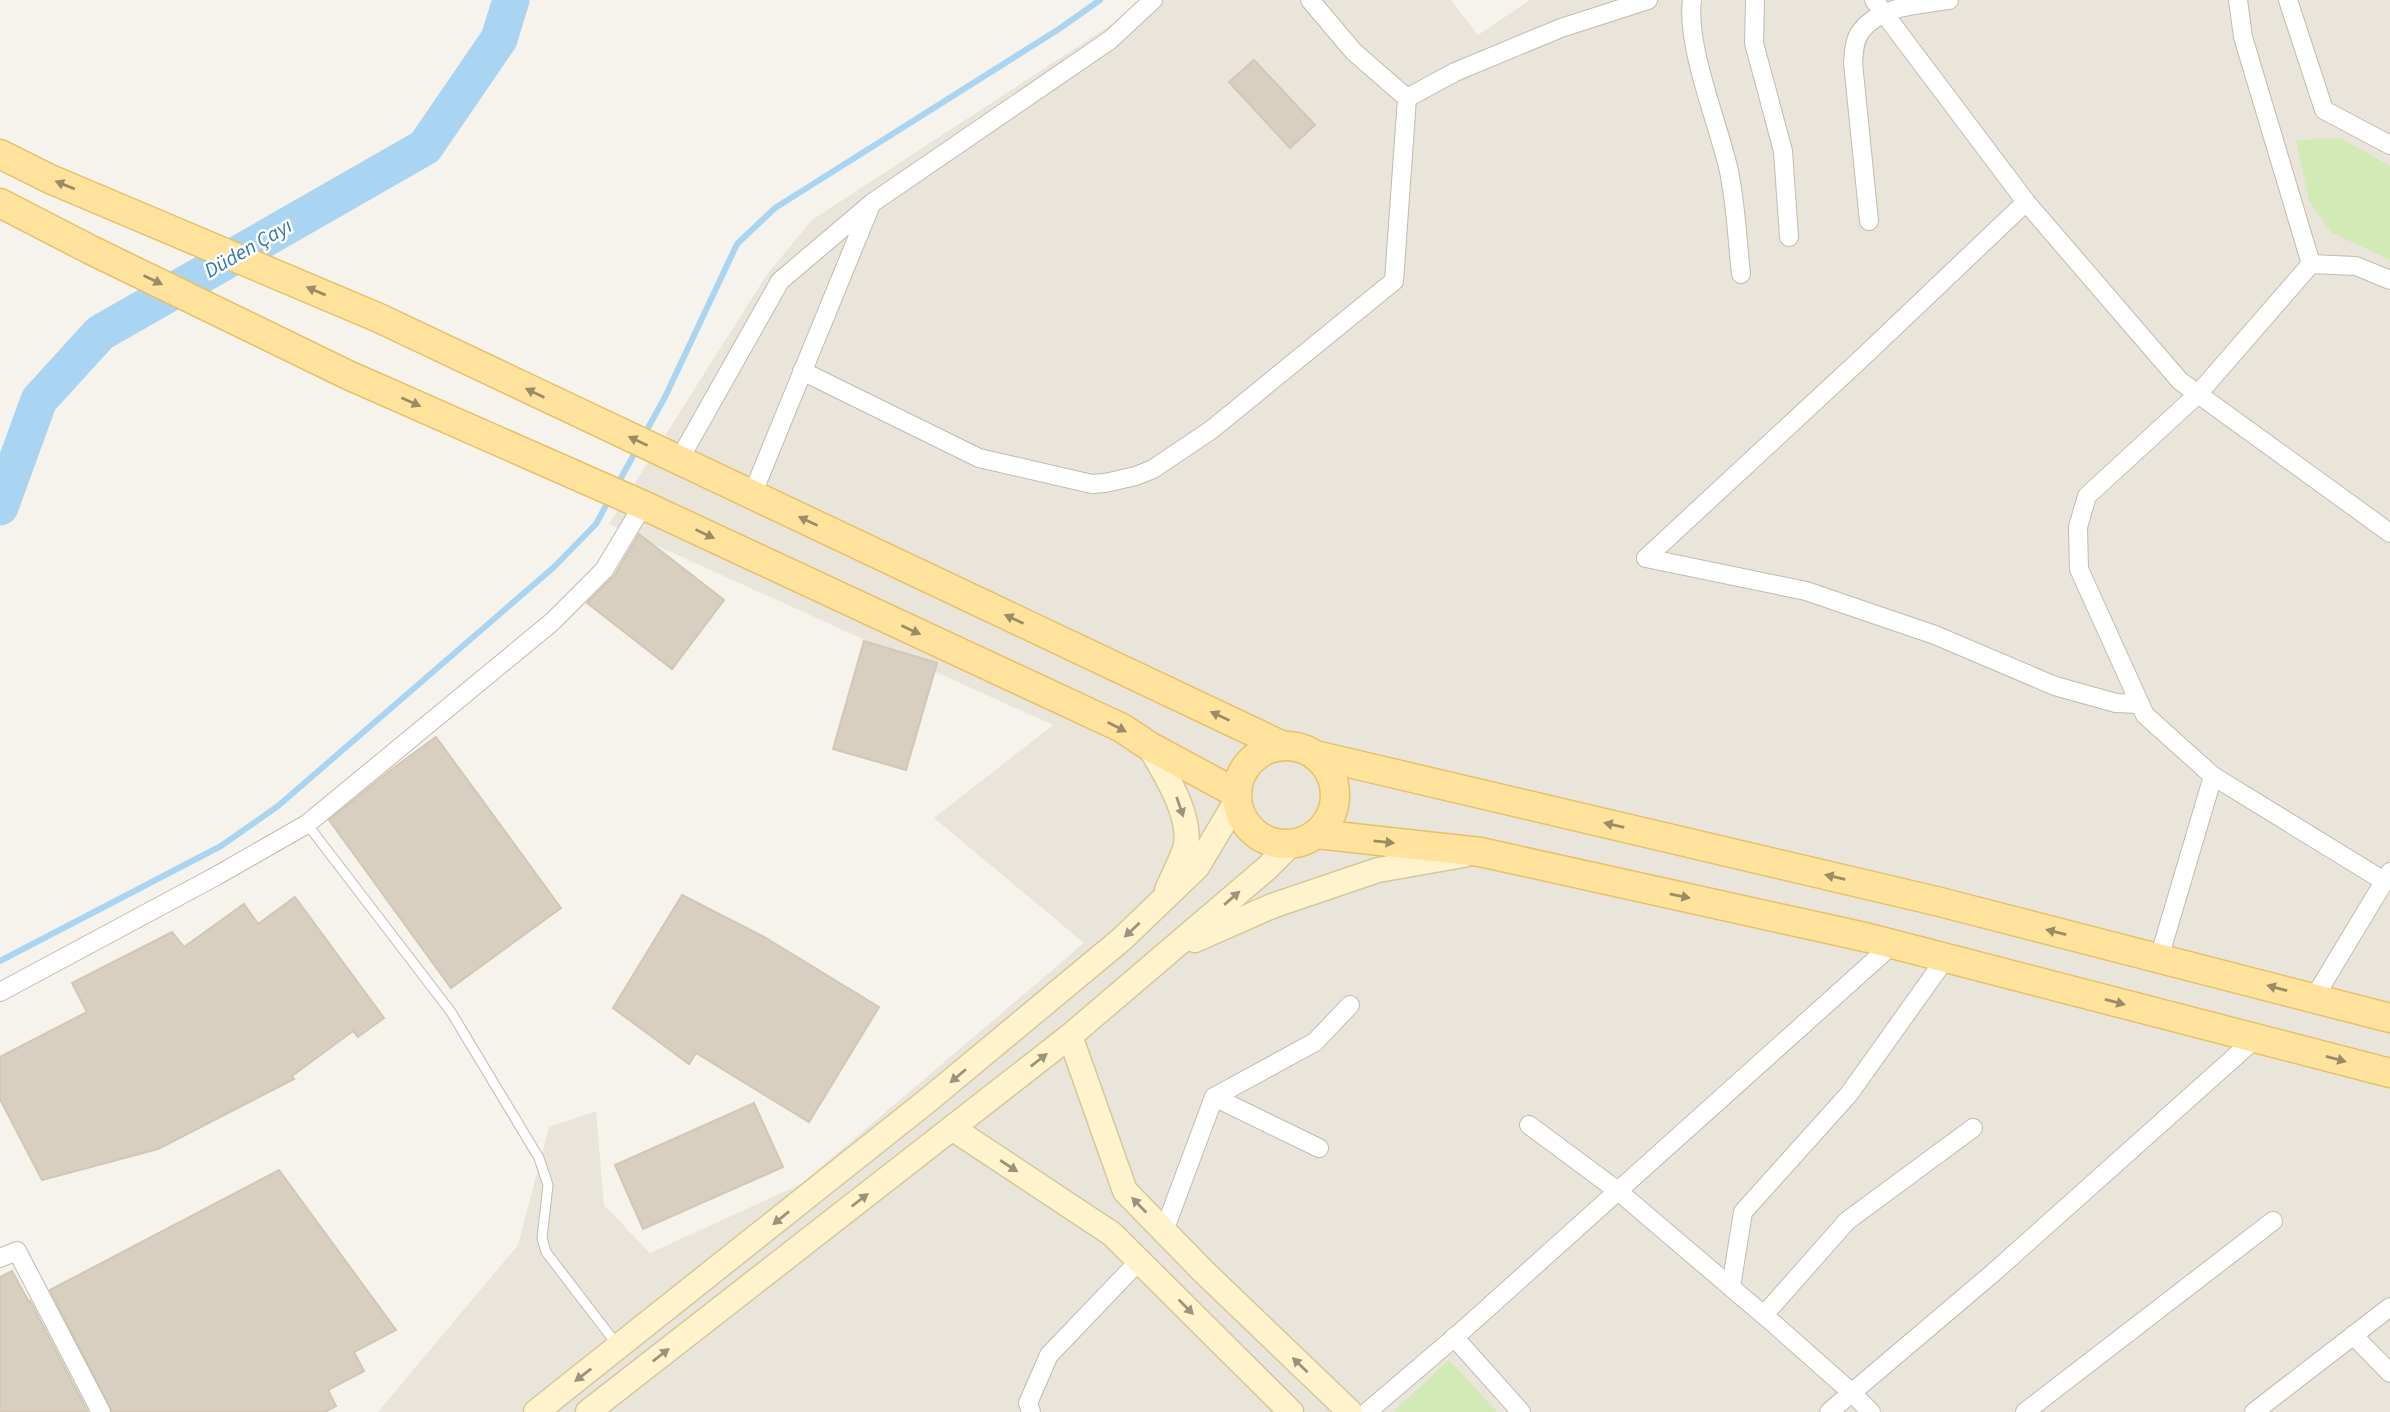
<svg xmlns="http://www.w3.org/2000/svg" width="2390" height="1412" font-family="'Source Sans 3',sans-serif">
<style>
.residential{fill:#eae5da}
.green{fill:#d2eab5}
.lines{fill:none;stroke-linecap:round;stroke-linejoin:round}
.stream{stroke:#a9d4f2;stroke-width:6}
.river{stroke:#a9d4f2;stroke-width:37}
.building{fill:#d8cfc1;stroke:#d3c7b4;stroke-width:2}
.lane-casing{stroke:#c2bbae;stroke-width:11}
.street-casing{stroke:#c2bbae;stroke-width:20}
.secondary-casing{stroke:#d6c79b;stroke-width:27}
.primary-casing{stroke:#e6c16a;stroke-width:31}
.lane{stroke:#fff;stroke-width:9}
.street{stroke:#fff;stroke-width:18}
.secondary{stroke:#fff3cd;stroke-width:24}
.primary{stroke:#ffe39c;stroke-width:28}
.oneway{fill:#9c8c66}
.oneway2{fill:#9c937c}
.labels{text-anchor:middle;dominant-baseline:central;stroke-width:5;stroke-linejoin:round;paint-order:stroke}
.water-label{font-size:21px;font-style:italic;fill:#2e7ab2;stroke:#fff}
</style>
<rect width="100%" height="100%" fill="#f6f3ec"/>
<path class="residential" d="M1149 0H1451L1478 35 1530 0H2390V1412H378L518 1245 549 1127 596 1111 604 1205 650 1253 801 1184 1084 943 934 818 1053 725 609 524 768 273 812 220Z"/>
<g class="green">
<path d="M2340 138 2390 166V260L2331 232 2309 201 2296 140Z"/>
<path d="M1449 1360 1497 1412H1393Z"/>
</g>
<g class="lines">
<g class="stream">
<path d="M644 435 665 397 737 244 775 208 1059 29 1100 0"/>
<path d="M616 487 638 447"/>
<path d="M0 961 221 846 278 806 554 567 596 524 609 500"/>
</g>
<path class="river" d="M0 507 39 400 100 333 425 147 499 39 511 0"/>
</g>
<g class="building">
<path d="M1254 60 1315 125 1290 148 1229 82Z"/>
<path d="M639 534 724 600 672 669 587 603 614 576Z"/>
<path d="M864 641 937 663 906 770 833 749Z"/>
<path d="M436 737 561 908 451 988 329 820 392 769Z"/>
<path d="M682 895 766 938 879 1007 809 1122 696 1053 689 1064 613 1008Z"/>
<path d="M295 897 384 1018 358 1037 353 1031 292 1076 294 1079 158 1149 42 1180 0 1099V1057L87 1012 72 983 172 932 184 947 244 904 258 924Z"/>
<path d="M754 1103 783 1167 643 1229 615 1165Z"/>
<path d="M279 1170 396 1330 354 1352 364 1371 328 1390 336 1406 325 1412H112L50 1290Z"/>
<path d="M12 1271 29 1302 30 1301 88 1412H0V1277Z"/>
</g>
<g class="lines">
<defs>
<path id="lane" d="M307 824 451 1012 539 1158 548 1185 542 1238 546 1252 618 1346"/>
<g id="street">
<path d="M1310 0 1354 52 1407 98 1455 72 1561 28 1648 0"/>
<path d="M1692 0C1686 46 1717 120 1728 167 1736 201 1737 239 1741 274"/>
<path d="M1755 0 1754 43 1783 151 1789 237"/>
<path d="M1874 0 2026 202 2180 381 2390 533"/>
<path d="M2238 0 2243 37 2311 264"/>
<path d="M2288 0 2324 110 2390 145"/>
<path d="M1869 221 1853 63C1854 52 1854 40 1861 31 1881 5 1920 5 1949 0"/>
<path d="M802 371 979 458 1092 484 1105 483 1136 476 1153 469 1211 430 1394 281 1407 98"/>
<path d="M679 460 780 281 872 203 1110 40 1153 0"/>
<path d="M752 495 870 207"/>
<path d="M1646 558 1863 357 2026 202"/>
<path d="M1646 558 1806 591 1935 635 2055 686 2116 703 2140 704"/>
<path d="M2384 881 2213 776 2145 715 2079 569 2078 527 2087 496 2198 394 2311 264 2356 266 2390 280"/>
<path d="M2159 958 2213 776"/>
<path d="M0 992 218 875 307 824 552 622 604 570 643 505"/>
<path d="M2314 998 2390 872"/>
<path d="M1214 1097 1319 1148"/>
<path d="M1529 1125 1618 1191 1773 1323 1851 1392 1871 1412"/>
<path d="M1164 1231 1214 1097 1315 1042 1350 1005"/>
<path d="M0 1258 17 1251 101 1412"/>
<path d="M1731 1287 1743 1212 1849 1094 1946 958"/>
<path d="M1764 1315 1847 1221 1973 1128"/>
<path d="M2353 1335 2390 1373"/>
<path d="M1454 1337 1521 1412"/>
<path d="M1031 1412 1028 1403 1049 1355 1139 1261"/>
<path d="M1367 1412 1462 1331 1893 944"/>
<path d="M1829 1412 1993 1273 2256 1038"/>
<path d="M2025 1412 2273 1221"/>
<path d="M2254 1412 2390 1307"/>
</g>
<g id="secondary">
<path d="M1149 746C1164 772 1194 818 1185 849 1180 863 1173 877 1167 890"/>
<path d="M1195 940 1272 906 1378 870 1463 855"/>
<path d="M1070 1036 1125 1191 1203 1271 1350 1412"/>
<path d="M952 1128 1112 1234 1291 1412"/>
<path d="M536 1412 927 1101 1122 939 1197 867 1236 802"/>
<path d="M588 1412 1070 1036 1267 868 1291 844"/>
</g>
<g id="primary">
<path d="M0 154 50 179 379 318 1281 745"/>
<path d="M0 203 91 250 348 375 643 505 1122 728 1149 746 1236 793"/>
<circle cx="1286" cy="795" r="49"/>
<path d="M1315 755 1936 901 2390 1018"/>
<path d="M1317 834 1480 852 1869 938 2390 1073"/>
</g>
</defs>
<use href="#lane" class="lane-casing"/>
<use href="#street" class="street-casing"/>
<use href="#secondary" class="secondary-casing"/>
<use href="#primary" class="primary-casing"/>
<use href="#lane" class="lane"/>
<use href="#street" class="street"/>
<use href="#secondary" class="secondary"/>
<use href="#primary" class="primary"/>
</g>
<defs><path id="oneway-solid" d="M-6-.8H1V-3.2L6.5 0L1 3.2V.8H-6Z" transform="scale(1.75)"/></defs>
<g class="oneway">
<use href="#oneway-solid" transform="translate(65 185) rotate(-158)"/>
<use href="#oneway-solid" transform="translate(153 280) rotate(26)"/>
<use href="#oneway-solid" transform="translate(316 291) rotate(-157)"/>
<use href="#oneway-solid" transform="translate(535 393) rotate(-154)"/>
<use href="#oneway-solid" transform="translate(411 402) rotate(24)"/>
<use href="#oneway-solid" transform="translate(638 441) rotate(-155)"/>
<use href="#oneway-solid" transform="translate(808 521) rotate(-155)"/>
<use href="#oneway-solid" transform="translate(705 534) rotate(25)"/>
<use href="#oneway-solid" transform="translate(1014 619) rotate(-155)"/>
<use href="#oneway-solid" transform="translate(911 630) rotate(25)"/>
<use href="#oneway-solid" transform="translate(1220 716) rotate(-155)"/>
<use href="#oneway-solid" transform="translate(1117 727) rotate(27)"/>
<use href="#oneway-solid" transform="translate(1614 825) rotate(-167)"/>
<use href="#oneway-solid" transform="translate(1384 842) rotate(6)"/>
<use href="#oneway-solid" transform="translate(1835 877) rotate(-167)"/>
<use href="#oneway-solid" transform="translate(1680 896) rotate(12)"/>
<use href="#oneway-solid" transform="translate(2056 932) rotate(-166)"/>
<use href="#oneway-solid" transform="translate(2277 988) rotate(-165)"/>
<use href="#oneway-solid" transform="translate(2115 1002) rotate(15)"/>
<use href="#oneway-solid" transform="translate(2336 1059) rotate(15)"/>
</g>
<g class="oneway2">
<use href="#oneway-solid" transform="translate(1180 807) rotate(71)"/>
<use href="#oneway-solid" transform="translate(1232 898) rotate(-41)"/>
<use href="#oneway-solid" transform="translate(1132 930) rotate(137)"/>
<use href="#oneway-solid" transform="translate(1039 1060) rotate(-38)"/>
<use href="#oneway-solid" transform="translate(958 1076) rotate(140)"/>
<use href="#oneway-solid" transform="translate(1009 1166) rotate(33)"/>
<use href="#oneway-solid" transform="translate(860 1200) rotate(-38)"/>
<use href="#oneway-solid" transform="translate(1139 1205) rotate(-134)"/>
<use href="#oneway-solid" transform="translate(781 1218) rotate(141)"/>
<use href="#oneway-solid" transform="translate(1186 1307) rotate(45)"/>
<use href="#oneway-solid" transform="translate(661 1355) rotate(-38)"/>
<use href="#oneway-solid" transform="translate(1300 1365) rotate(-136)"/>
<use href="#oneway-solid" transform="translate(583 1375) rotate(142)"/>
</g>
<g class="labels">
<g class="water-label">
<text transform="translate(248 248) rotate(-30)">Düden Çayı</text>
</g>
</g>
</svg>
